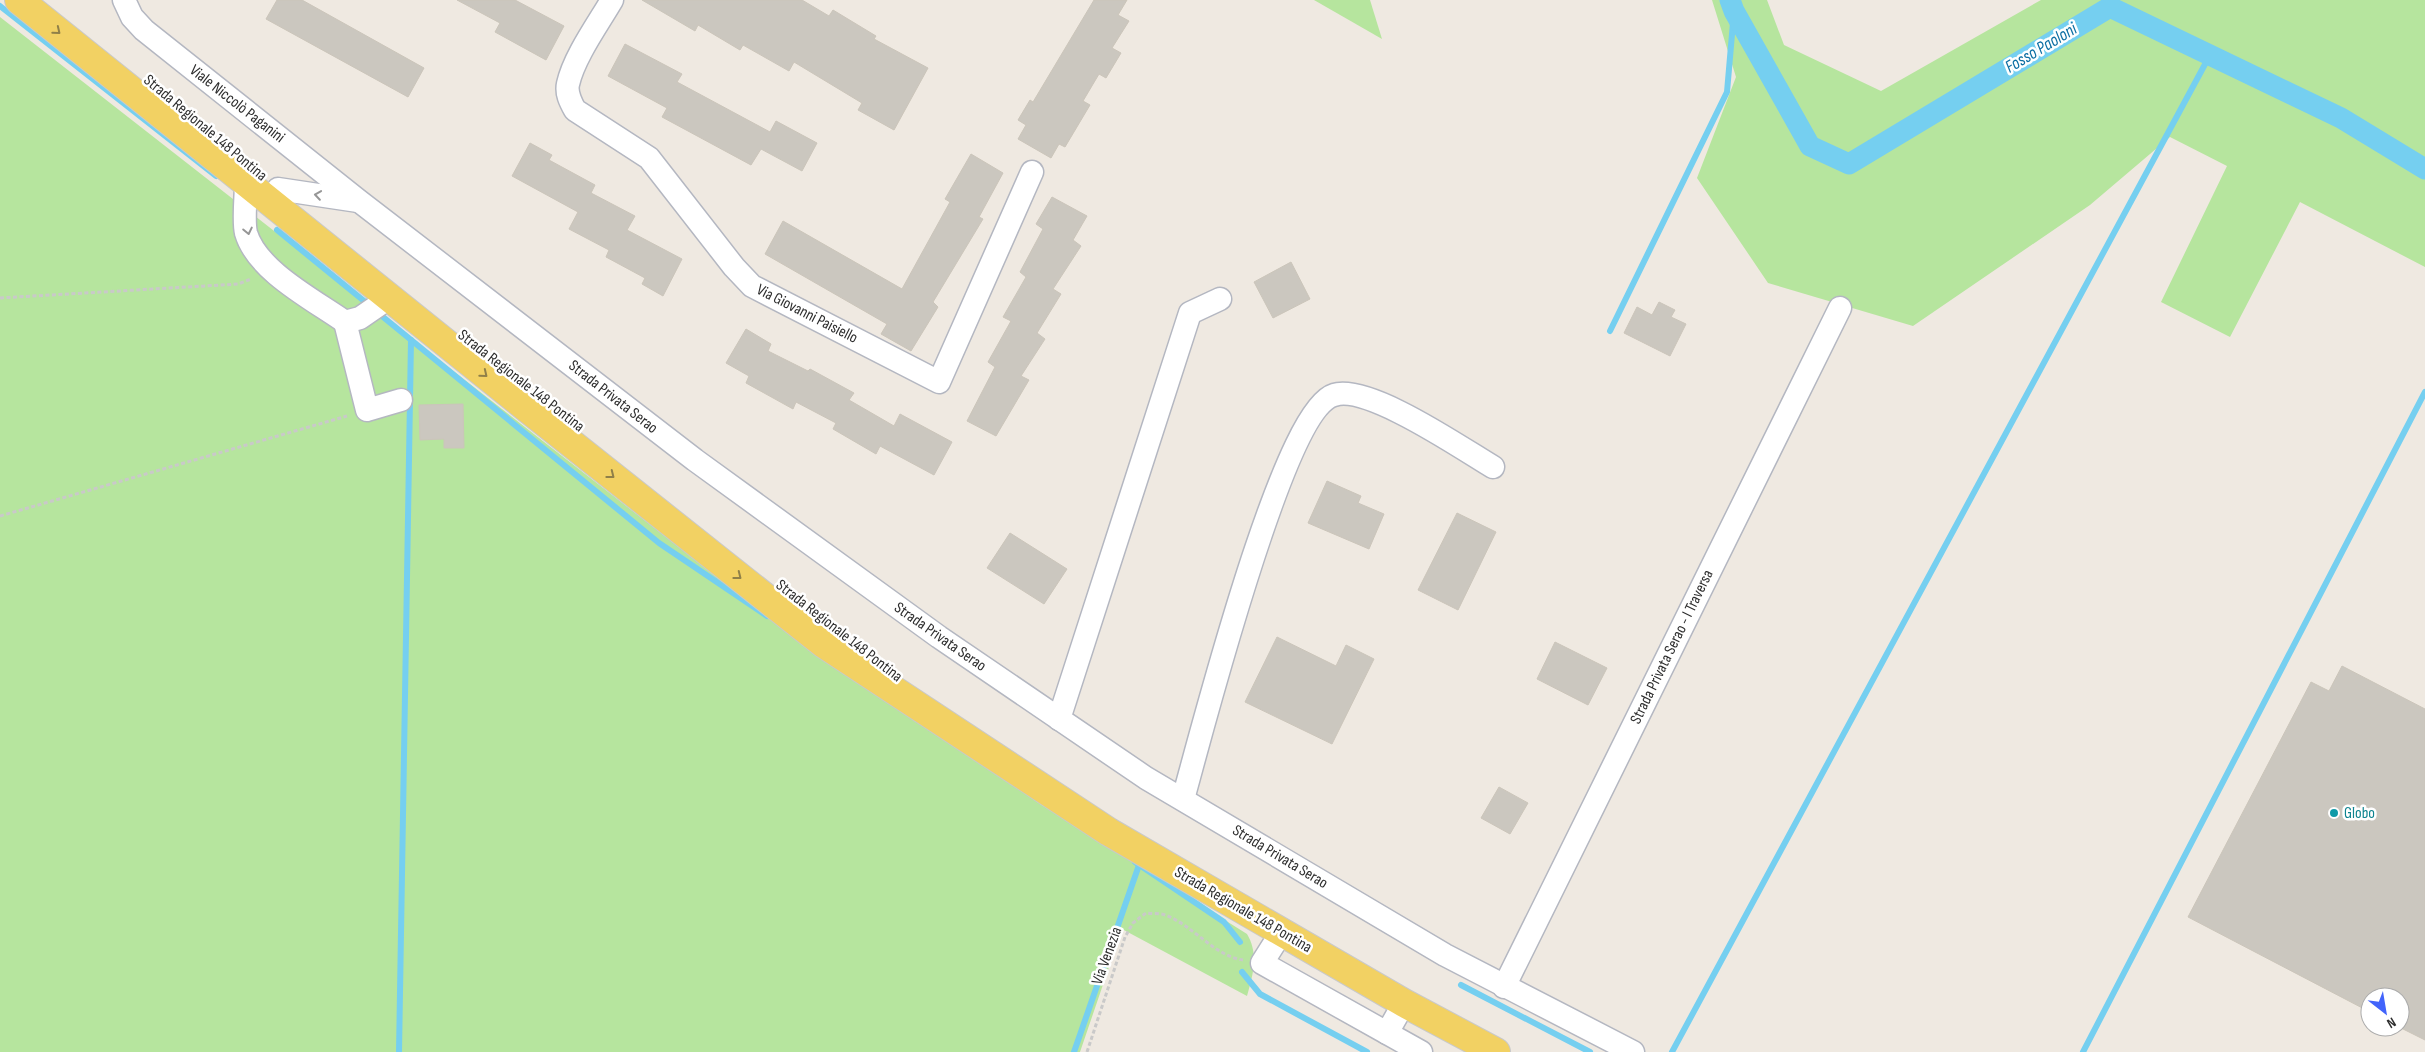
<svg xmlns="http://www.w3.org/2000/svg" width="2425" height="1052" font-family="'Sofia Sans Condensed',sans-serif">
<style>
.green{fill:#b6e59e}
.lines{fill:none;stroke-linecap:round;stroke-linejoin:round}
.stream{stroke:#75cff0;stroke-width:6}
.canal{stroke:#75cff0;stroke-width:21}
.building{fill:#cbc7bf;stroke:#cbc5ba}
.minor-casing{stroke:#b4b7c1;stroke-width:25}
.major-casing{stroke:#c9c9c9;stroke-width:30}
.path{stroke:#c9c9c9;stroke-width:3;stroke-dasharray:4 2.5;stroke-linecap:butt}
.minor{stroke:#fff;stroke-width:22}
.major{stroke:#f2d163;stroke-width:28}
.oneway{stroke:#908048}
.oneway2{stroke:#969696}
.culture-dot{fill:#0f9aa8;stroke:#fff;stroke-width:2}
.labels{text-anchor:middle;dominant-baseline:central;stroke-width:5;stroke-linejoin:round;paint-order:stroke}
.street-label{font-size:16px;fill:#2e2e2e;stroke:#fff}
.culture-label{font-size:16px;fill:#0d838f;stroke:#fff;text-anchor:start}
.water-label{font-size:18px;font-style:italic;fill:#0d6fa3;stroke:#fff}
</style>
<rect width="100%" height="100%" fill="#efe9e1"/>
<g class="green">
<path d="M1314 0H1370L1382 39Z"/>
<path d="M1712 0H1767L1784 45 1881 91 2041 0H2425V267L2300 202 2230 337 2161 302 2227 166 2170 137 2090 205 1913 326 1768 283 1697 178 1736 77Z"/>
<path d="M0 17 712 573 1040 804 1247 934C1259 954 1253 975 1247 996L1122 929 1080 1052H0Z"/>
</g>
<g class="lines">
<g class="stream">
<path d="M0 6 216 176"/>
<path d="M277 230 369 305"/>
<path d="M377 312 659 543 767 616"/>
<path d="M1610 331 1727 92 1734 11"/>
<path d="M1135 862 1224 922 1240 942"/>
<path d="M1242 972 1260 994 1367 1052"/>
<path d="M1461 985 1590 1052"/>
<path d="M399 1052 411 340"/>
<path d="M1074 1052 1139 865"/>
<path d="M1672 1052 2210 55"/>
<path d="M2083 1052 2425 392"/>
</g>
<path class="canal" d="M1730 0 1734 11 1810 146 1849 164 2110 7 2341 118 2425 169"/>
</g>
<g class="building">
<path d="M277 0H302L424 68 408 97 266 19Z"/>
<path d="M457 0H515L564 26 546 60 495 32 500 23Z"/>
<path d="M642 0H802L829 16 833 10 876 36 874 39 928 68 894 130 858 110 862 103 794 62 789 71 743 45 740 50 698 25 695 31Z"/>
<path d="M1094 0H1127L1118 15 1129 21 1112 48 1121 53 1106 78 1099 74 1083 101 1090 105 1065 147 1059 144 1051 158 1018 139 1026 125 1018 120 1030 100 1033 102Z"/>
<path d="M625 44 682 74 677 82 770 132 776 121 817 143 802 171 761 149 751 165 662 117 667 108 608 76Z"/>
<path d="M530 143 552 155 549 160 595 185 591 193 635 216 627 230 682 259 663 296 642 284 645 278 606 257 609 250 569 229 578 212 512 176Z"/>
<path d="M971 154 1003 173 979 217 983 219 933 302 938 307 911 351 881 334 887 324 765 254 783 221 902 289 950 202 945 199Z"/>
<path d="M1052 197 1087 216 1073 240 1081 246 1053 289 1061 294 1037 333 1045 339 1021 376 1029 380 996 436 967 421 995 367 988 362 1011 321 1003 317 1026 277 1020 272 1043 229 1036 224Z"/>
<path d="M1291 262 1310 299 1273 318 1254 282Z"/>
<path d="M1659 302 1675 310 1671 317 1686 324 1670 356 1624 333 1637 307 1652 315Z"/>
<path d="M746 329 771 344 768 351 808 371 810 369 854 393 849 400 894 426 900 414 952 442 934 475 880 446 876 454 833 429 836 423 796 402 793 409 746 383 749 376 726 363Z"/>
<path d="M463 404 464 448H444V439L420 440 419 405Z"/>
<path d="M1327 481 1361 496 1358 503 1384 514 1369 549 1308 523Z"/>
<path d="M1457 513 1496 532 1458 610 1418 590Z"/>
<path d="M1010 533 1067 569 1044 604 987 568Z"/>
<path d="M1277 637 1336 666 1346 645 1374 659 1332 744 1245 702Z"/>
<path d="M1555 642 1607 668 1588 705 1537 679Z"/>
<path d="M2342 666 2425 709V1040L2399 1027 2400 997H2370V1012L2188 917 2311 682 2329 691Z"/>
<path d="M1499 787 1528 803 1510 834 1481 818Z"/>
</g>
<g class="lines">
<defs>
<g id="minor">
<path d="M124 0 132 17 144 30 359 201 695 460 939 637 1146 778 1445 955 1633 1052"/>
<path d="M612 0C598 24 574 57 568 84 566 93 570 101 575 110L649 158 734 267 752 286 939 382 1032 172"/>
<path d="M246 183C246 196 243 221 246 233 257 271 314 300 345 322L360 318 389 298"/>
<path d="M278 189 358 201"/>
<path d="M345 322 367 410 401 400"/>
<path d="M1059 719 1190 313 1220 299"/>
<path d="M1183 799C1200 739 1283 410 1334 395 1368 384 1461 448 1493 467"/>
<path d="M1281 933 1262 963 1387 1033 1404 1003"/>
<path d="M1504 987 1840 308"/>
<path d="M1387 1033 1421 1052"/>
</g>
<path id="major" d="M19 0 528 409 824 644 1109 832 1404 1003 1496 1052"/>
</defs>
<use href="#minor" class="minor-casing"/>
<use href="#major" class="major-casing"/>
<g class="path">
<path d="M0 298 238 284 251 279"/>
<path d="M0 516 347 416"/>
<path d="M1087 1052 1125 937 1133 923 1146 913C1152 914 1160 913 1165 915 1193 925 1214 956 1243 960"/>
</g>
<use href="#minor" class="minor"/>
<use href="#major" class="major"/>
</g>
<defs><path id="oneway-chevron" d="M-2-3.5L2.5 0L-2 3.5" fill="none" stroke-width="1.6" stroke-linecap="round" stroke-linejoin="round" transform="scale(1.25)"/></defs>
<g class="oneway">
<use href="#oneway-chevron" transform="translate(57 31) rotate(39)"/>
<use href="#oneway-chevron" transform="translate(484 374) rotate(39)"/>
<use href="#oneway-chevron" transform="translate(611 475) rotate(38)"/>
<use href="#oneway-chevron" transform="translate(738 576) rotate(38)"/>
</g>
<g class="oneway2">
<use href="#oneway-chevron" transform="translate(318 195) rotate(-172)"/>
<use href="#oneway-chevron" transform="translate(248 231) rotate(78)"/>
</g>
<circle class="culture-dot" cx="2334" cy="813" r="5"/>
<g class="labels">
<g class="street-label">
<text transform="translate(237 104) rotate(38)">Viale Niccolò Paganini</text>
<text transform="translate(205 128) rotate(40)">Strada Regionale 148 Pontina</text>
<text transform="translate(807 314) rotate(27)">Via Giovanni Paisiello</text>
<text transform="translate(521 381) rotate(38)">Strada Regionale 148 Pontina</text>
<text transform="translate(613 397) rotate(38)">Strada Privata Serao</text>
<text transform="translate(839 631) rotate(38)">Strada Regionale 148 Pontina</text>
<text transform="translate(940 637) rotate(35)">Strada Privata Serao</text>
<text transform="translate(1672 647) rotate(-64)">Strada Privata Serao - I Traversa</text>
<text transform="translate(1280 857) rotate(31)">Strada Privata Serao</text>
<text transform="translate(1243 910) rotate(30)">Strada Regionale 148 Pontina</text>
<text transform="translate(1107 956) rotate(-70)">Via Venezia</text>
</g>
<g class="culture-label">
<text x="2344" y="813">Globo</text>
</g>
<g class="water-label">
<text transform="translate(2041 48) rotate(-31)">Fosso Paoloni</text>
</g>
</g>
<g transform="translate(2385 1012) rotate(149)"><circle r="24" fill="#ffffff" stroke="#ababab"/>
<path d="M0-4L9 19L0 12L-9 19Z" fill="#4264fb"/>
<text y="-8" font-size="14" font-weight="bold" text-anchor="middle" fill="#2e2e2e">N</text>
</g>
</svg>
